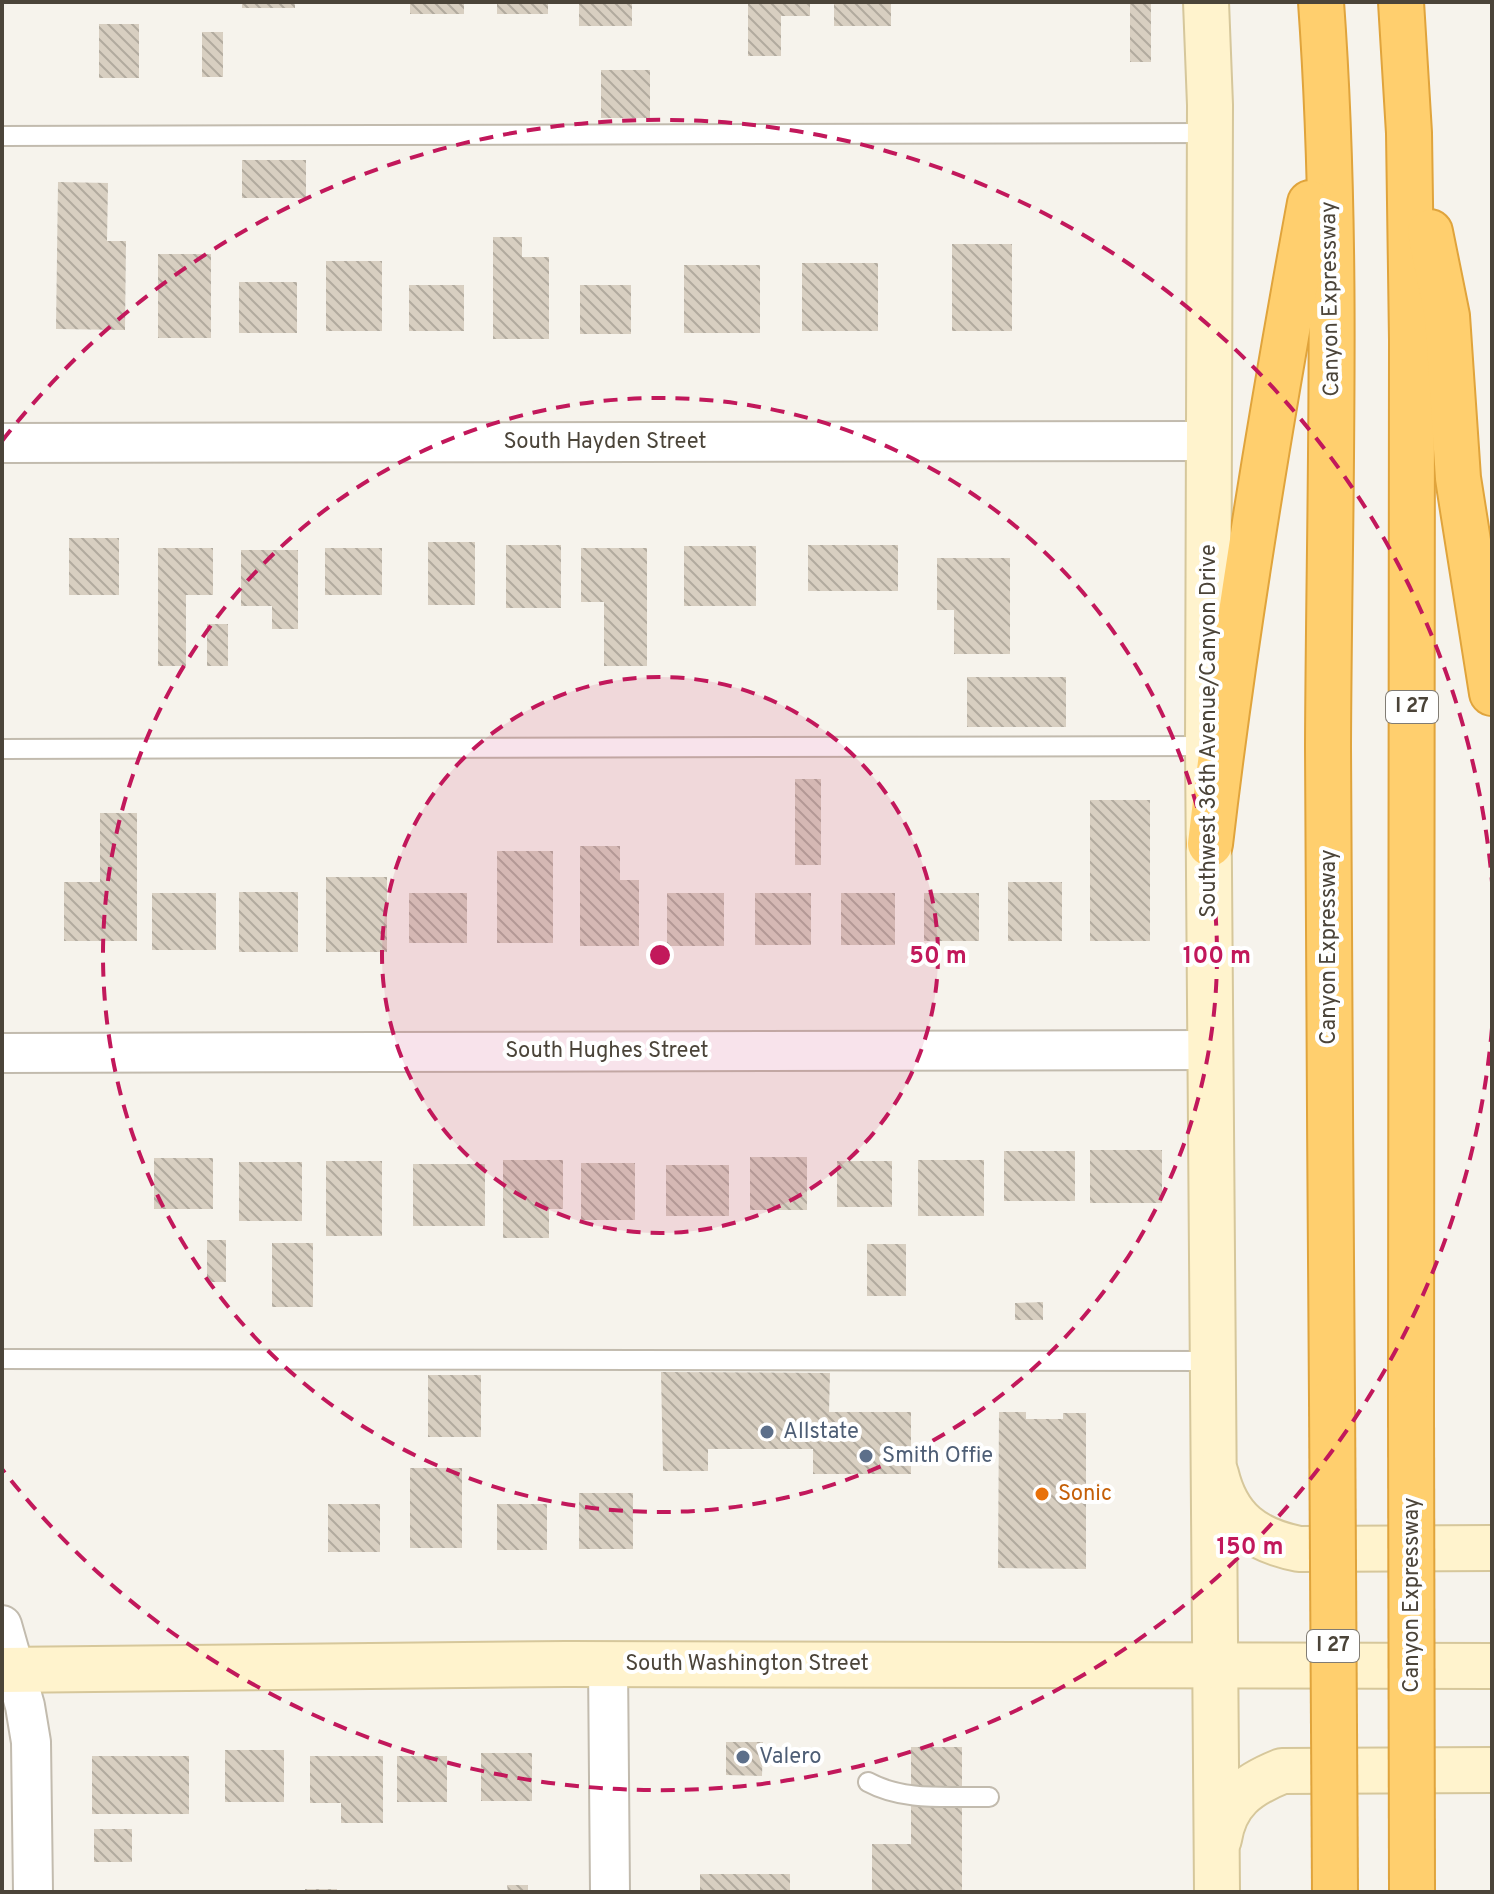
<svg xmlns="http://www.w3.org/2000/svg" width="1494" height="1894" font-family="Overpass,sans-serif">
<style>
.building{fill:url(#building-back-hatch)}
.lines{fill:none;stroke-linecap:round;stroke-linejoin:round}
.lane-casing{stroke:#c2bbae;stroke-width:22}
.street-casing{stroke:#c2bbae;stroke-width:42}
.secondary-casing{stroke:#d6c79b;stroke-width:48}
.highway-casing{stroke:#e0a43c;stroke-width:48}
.lane{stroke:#fff;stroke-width:18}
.street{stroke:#fff;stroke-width:38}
.secondary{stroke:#fff3cd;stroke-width:44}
.highway{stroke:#ffcf6e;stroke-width:44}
.highway-bridge-casing{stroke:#e0a43c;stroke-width:48;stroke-linecap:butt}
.highway-bridge{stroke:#ffcf6e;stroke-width:44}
.ring{fill:none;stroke:#c2185b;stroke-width:4;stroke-dasharray:14 10}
.service-dot{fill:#5c6f8a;stroke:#fff;stroke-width:3}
.food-dot{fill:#e8710a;stroke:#fff;stroke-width:3}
.labels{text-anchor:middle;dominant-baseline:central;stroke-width:8;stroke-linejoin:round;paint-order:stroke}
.shield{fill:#fff;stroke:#817c74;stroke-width:2}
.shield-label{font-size:20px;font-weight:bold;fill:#4b4439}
.street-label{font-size:22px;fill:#4b4439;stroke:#fff}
.service-label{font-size:22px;fill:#4e5e75;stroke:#fff;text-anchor:start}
.food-label{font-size:22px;fill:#c56008;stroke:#fff;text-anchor:start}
.centre{fill:#c2185b;stroke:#fff;stroke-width:4}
.ring-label{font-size:24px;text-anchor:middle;font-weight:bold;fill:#c2185b;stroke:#fff;stroke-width:8;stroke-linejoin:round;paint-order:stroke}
</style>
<defs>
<pattern id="building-back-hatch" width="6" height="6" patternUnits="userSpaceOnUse" patternTransform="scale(2)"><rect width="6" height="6" fill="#d8cfc1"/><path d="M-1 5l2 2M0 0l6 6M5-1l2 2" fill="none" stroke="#b1aa9e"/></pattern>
</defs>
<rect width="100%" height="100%" fill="#f6f3ec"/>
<g class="building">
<rect x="242" y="2" width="53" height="6"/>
<rect x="410" y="2" width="54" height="12"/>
<rect x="497" y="2" width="51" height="12"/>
<rect x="579" y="2" width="53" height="24"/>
<path d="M748 2H810V16H781V56H748Z"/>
<rect x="834" y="2" width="57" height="24"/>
<rect x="1130" y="2" width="21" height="60"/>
<rect x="99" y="24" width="40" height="54"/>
<rect x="202" y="32" width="21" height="45"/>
<rect x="601" y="70" width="49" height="48"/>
<rect x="242" y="160" width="64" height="38"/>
<path d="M58 182 108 183 107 241H126L125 330 56 329Z"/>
<path d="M493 237H522V257H549V339H493Z"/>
<rect x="952" y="244" width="60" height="87"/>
<rect x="158" y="254" width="53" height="84"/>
<rect x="326" y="261" width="56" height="70"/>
<rect x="802" y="263" width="76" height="68"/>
<rect x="684" y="265" width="76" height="68"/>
<rect x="239" y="282" width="58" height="51"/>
<rect x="409" y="285" width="55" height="46"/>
<rect x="580" y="285" width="51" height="49"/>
<rect x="69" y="538" width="50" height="57"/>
<rect x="428" y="542" width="47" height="63"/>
<rect x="506" y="545" width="55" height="63"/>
<rect x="808" y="545" width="90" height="46"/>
<rect x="684" y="546" width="72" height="60"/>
<path d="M158 548H213V595H186V666H158Z"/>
<rect x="325" y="548" width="57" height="47"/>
<path d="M581 548H647V666H604V602H581Z"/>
<path d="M241 550H298V629H272V606H241Z"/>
<path d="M937 558H1010V654H954V610H937Z"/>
<rect x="207" y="624" width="21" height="42"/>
<rect x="967" y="677" width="99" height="50"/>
<rect x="795" y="779" width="26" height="86"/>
<rect x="1090" y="800" width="60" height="141"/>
<path d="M100 813H137V941H64V882H100Z"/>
<path d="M580 846H620V880H639V946H580Z"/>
<rect x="497" y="851" width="56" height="92"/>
<rect x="326" y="877" width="61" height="75"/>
<rect x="1008" y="882" width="54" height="59"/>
<rect x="239" y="892" width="59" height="60"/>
<rect x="152" y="893" width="64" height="57"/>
<rect x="409" y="893" width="58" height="50"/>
<rect x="667" y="893" width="57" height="53"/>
<rect x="755" y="893" width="56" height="52"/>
<rect x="841" y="893" width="54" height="52"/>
<rect x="924" y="893" width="55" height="48"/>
<rect x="1090" y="1150" width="72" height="53"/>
<rect x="1004" y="1151" width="71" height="50"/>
<rect x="750" y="1157" width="57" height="53"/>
<rect x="154" y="1158" width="59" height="51"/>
<path d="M503 1160H563V1209H549V1238H503Z"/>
<rect x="918" y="1160" width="66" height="56"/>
<rect x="326" y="1161" width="56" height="75"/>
<rect x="837" y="1161" width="55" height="46"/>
<rect x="239" y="1162" width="63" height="59"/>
<rect x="581" y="1163" width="54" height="57"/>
<rect x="413" y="1164" width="72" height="62"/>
<rect x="666" y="1165" width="63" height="51"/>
<rect x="207" y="1240" width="19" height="42"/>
<rect x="272" y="1243" width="41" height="64"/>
<rect x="867" y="1244" width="39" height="52"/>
<path d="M1043 1302V1320H1015V1303Z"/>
<path d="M661 1372 830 1373 829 1412H911V1474H813V1449H708V1471H663Z"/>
<rect x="428" y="1375" width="53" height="62"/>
<path d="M999 1412H1026V1419H1063V1413H1086V1569L998 1568Z"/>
<rect x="410" y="1468" width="52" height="80"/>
<rect x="579" y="1493" width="54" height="56"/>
<rect x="328" y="1504" width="52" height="48"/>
<rect x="497" y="1504" width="50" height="46"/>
<path d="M726 1742H763L762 1776 726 1775Z"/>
<path d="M911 1747H962V1892H872V1844H911Z"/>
<rect x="225" y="1750" width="59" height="52"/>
<rect x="481" y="1753" width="51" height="48"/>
<rect x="92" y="1756" width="97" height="58"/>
<path d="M310 1756H383V1823H341V1803H310Z"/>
<rect x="397" y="1756" width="50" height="46"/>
<rect x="94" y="1829" width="38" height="33"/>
<rect x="700" y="1874" width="90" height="18"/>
<path d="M507 1885H528V1892H508Z"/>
<rect x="305" y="1889" width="32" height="3"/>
</g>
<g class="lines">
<defs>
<g id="lane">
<path d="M2 136 1210 133"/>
<path d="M2 749 1208 746"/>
<path d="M2 1359 1214 1361"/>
<path d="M868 1782C905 1802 948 1796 989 1797"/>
</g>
<g id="street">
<path d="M2 443 1207 441"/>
<path d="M2 1053 1211 1050"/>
<path d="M2 1625 25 1706 31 1742 33 1892"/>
<path d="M608 1664 610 1892"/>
</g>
<g id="secondary">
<path d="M1206 2 1210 105 1208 746 1217 1892"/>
<path d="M1216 1474C1227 1520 1254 1540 1299 1549L1492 1548"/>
<path d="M2 1670 566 1664 1492 1666"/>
<path d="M1219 1839C1225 1801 1247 1785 1282 1771L1492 1770"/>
</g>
<g id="highway">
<path d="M1321 2C1339 250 1329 499 1328 747 1328 965 1331 1183 1332 1401"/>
<path d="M1401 2 1409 133 1412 340 1411 1412"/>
<path d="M1430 232 1447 316 1458 478 1492 693"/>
<path d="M1210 844C1235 629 1271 415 1310 203"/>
</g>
</defs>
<use href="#lane" class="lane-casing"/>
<use href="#street" class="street-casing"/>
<use href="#secondary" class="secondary-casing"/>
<use href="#highway" class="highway-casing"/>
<use href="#lane" class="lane"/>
<use href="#street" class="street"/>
<use href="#secondary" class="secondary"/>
<use href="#highway" class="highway"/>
<defs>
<g id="highway-bridge">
<path d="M1332 1401 1335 1892"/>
<path d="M1411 1412 1412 1892"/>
</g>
</defs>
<use href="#highway-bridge" class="highway-bridge-casing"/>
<use href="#highway-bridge" class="highway-bridge"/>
</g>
<circle cx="660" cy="955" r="278" fill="#c2185b" fill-opacity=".12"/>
<g class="ring">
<circle cx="660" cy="955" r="278"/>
<circle cx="660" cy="955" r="557"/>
<path d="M1492 1028A835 835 0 0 1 2 1469M2 441A835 835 0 0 1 1492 882"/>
</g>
<g class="service-dot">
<circle cx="767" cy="1432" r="8"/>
<circle cx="866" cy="1456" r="8"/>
<circle cx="743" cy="1757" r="8"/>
</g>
<circle class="food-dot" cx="1042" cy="1494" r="8"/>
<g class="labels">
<g class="shield">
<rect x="1386" y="691" width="52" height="32" rx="6"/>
<rect x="1307" y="1630" width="52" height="32" rx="6"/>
</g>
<g class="shield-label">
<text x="1412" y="707">I 27</text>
<text x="1333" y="1646">I 27</text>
</g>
<g class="street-label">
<text transform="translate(1331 299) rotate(-91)">Canyon Expressway</text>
<text x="605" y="442">South Hayden Street</text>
<text transform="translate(1209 731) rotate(-90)">Southwest 36th Avenue/Canyon Drive</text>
<text transform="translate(1329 947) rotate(-90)">Canyon Expressway</text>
<text x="607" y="1051">South Hughes Street</text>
<text transform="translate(1412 1595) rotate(-90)">Canyon Expressway</text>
<text x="747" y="1664">South Washington Street</text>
</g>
<g class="service-label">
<text x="783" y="1432">Allstate</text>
<text x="882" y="1456">Smith Offie</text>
<text x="759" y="1757">Valero</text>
</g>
<g class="food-label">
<text x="1058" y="1494">Sonic</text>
</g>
</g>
<circle cx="660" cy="955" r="12" class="centre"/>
<g class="ring-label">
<text x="938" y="963">50 m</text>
<text x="1217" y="963">100 m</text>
<text x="1250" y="1554">150 m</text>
</g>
<rect width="1494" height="1894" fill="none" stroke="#4b4439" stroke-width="8"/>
</svg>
